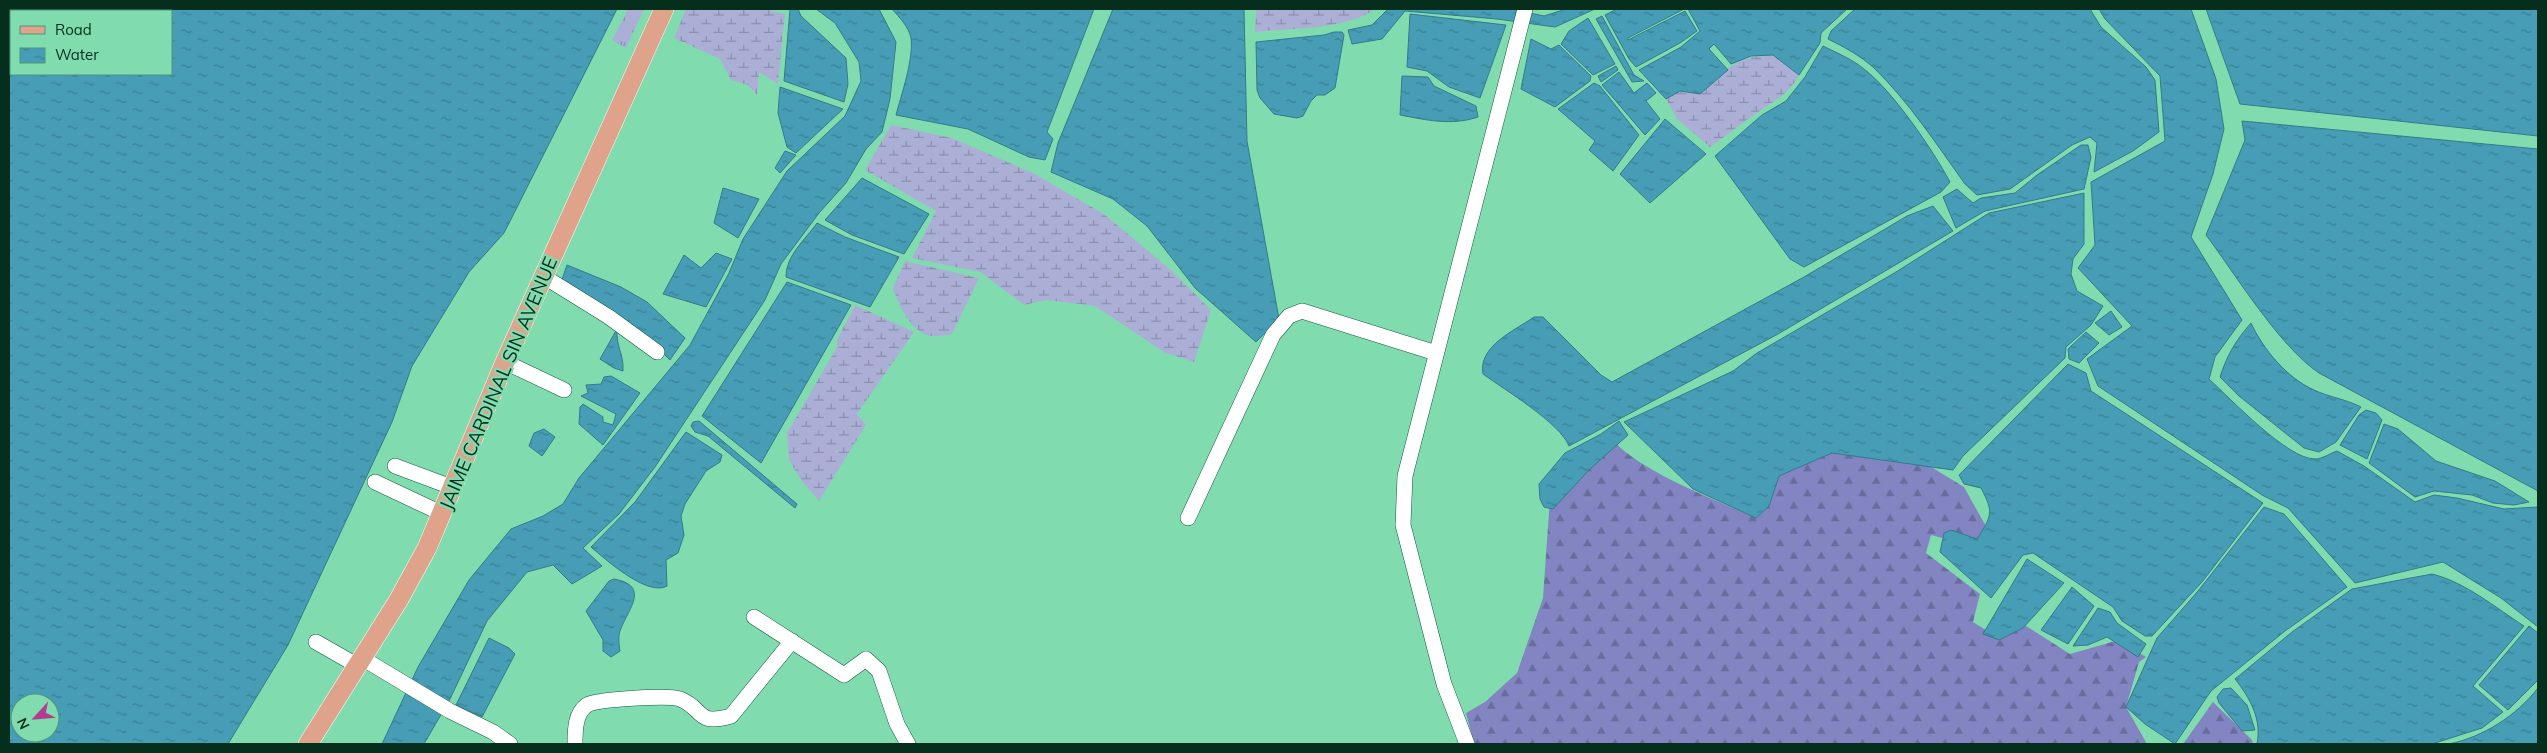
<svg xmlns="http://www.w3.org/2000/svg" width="2547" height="753" font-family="Mulish,sans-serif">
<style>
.forest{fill:url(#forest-firs)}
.wetland{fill:url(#wetland-marsh)}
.park{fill:url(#park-tufts)}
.water{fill:url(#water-ripples);stroke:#337b88;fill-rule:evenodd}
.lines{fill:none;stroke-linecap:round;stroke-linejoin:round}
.minor-casing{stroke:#105d3e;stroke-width:16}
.major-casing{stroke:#fff;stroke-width:20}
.minor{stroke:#fff;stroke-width:15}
.major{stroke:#dfa38c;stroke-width:19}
.labels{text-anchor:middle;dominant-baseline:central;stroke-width:4.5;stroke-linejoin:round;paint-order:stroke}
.street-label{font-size:19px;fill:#052e1d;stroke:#80dcaf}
</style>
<defs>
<pattern id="forest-firs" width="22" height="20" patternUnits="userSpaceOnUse" patternTransform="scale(1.25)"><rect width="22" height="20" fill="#8285c2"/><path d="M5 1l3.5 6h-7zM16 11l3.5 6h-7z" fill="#686d9d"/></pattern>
<pattern id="wetland-marsh" width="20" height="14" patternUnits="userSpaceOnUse" patternTransform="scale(1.25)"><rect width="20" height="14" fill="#abafd6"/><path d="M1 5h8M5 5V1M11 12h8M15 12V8" fill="none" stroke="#898fad"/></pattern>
<pattern id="park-tufts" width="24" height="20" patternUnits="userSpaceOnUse" patternTransform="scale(1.25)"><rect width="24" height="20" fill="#abafd6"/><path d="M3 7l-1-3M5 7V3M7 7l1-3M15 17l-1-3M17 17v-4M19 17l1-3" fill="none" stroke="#898fad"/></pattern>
<pattern id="water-ripples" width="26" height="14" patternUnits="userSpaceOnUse" patternTransform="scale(1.25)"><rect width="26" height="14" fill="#479cb6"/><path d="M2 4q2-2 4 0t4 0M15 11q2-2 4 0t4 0" fill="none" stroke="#398093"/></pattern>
</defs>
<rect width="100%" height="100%" fill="#80dcaf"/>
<g class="forest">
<path d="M1614 442C1648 475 1712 498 1756 518L1769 506 1779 476 1826 452 1928 465 1964 487 2002 555 1931 535 1926 553 1980 594 1973 622 1992 634 2023 624 2070 654 2119 640 2146 657 2139 662 2126 707 2147 744H1474L1466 713 1485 702 1517 673 1543 598 1550 498Z"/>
<path d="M2213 702 2252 740 2253 744H2183Z"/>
</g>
<g class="wetland">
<path d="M686 9H764L785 14 778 84 759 72 757 95 748 85 731 80 720 59 674 38Z"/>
<path d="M1256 9H1375C1346 30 1290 28 1255 32Z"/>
<path d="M1773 55 1799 75C1790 93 1774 101 1758 112 1742 123 1726 136 1710 147L1677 119 1666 99 1680 91 1700 94C1729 69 1733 56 1773 55Z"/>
<path d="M891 125 952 138 1033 173 1104 214 1171 270 1211 310 1194 362 1164 352 1095 306 1046 300 1024 305 980 272 912 258 936 211 865 170Z"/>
<path d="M905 261 979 278 952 334C946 335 937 337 931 336 910 332 899 305 893 288Z"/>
<path d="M855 305 914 332 857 414 866 425 819 501 801 480 789 460 787 433 837 347V340Z"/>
</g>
<path class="park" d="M628 9H644L626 48 612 40Z"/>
<g class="water">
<path d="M9 9H617L504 233 469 272 412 366 392 422 288 645 228 744H9ZM11 11H171V74H11ZM20 703H50V733H20Z"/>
<path d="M790 9H798L801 16 846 58 848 84 844 102 784 81Z"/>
<path d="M816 9H879L896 42 890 99 882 132 866 149 846 183 819 213 781 264 765 300 655 467 619 514 583 548 602 566 572 584 553 565 527 572 487 621 450 699 424 744H382L418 667 469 580 511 529 543 516 563 504 579 478 690 345 729 273 743 239 787 171 845 116 861 81 859 62 835 23Z"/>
<path d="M892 9H1094L1047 132 1053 139 1045 160 1029 157 968 129 896 115C901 96 914 58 911 38 909 27 899 17 892 9Z"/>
<path d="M1113 9H1244L1247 141 1279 319 1256 342 1195 288 1147 226 1113 199 1051 172 1058 143Z"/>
<path d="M1388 9H1511L1544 16 1566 9H1595L1555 27 1497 19 1405 11 1382 39 1352 44 1348 30 1372 25Z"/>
<path d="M1617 9H1684L1628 38V40L1685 11 1697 31 1680 43 1636 67 1629 59 1605 15Z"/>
<path d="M1688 9H1847L1821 33 1820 43 1799 75 1773 55 1751 56 1731 64 1714 44 1709 49 1728 70 1700 94 1680 91 1666 99 1639 70 1681 47 1700 31Z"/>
<path d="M1855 9H2090L2101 27 2146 67 2155 80 2159 132 2133 151 2094 172 2097 143 2090 137 2072 145 2010 189 1977 195 1965 184C1937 145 1909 102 1874 68 1861 56 1844 47 1828 39L1831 31Z"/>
<path d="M2099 9H2191L2216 79 2224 129 2213 174 2191 237 2242 320 2215 357 2209 379C2231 399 2287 459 2315 459 2322 459 2331 453 2337 451L2364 466 2415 502 2434 495 2457 498 2504 509 2538 507V627L2501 598 2443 562 2355 583 2288 508 2262 495 2098 386 2087 359 2132 326 2078 268 2095 245 2091 182 2165 141 2160 76 2105 19Z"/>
<path d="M2206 9H2538V136L2240 104Z"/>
<path d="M1410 14 1506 25 1480 98 1449 87 1427 71 1407 67Z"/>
<path d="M1602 16 1634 75 1644 81 1632 82 1596 19Z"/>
<path d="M1588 18 1615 64 1593 75 1561 44 1569 31Z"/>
<path d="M1334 32H1342L1344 35 1335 88 1325 95H1317L1311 101 1303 116 1297 118 1274 114 1260 98 1257 90 1256 42 1324 35Z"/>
<path d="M1531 39 1551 49 1559 45 1591 76 1590 81 1555 107 1521 89Z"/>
<path d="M1823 46C1837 53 1852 59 1864 69 1892 90 1933 150 1950 182L1941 192 1804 267 1790 259 1715 156 1762 115 1786 101 1805 77Z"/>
<path d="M1616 66 1618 70 1601 82 1598 76Z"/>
<path d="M1619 72 1634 93 1647 83 1656 93 1646 101 1660 119 1645 135 1602 85Z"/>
<path d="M1402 76 1428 77 1434 86 1476 106 1478 117C1451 126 1427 120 1400 115Z"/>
<path d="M1594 83 1600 86 1639 135 1613 171 1589 150 1595 141 1558 109Z"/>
<path d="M780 87 843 109 796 153 787 147 778 113Z"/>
<path d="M1665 119 1706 154 1650 203 1620 174Z"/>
<path d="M2242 121 2538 149V491L2319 373C2279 346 2236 275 2206 235L2245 140Z"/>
<path d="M2081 145H2088L2091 157 2084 189 1985 211 1956 228 1943 197 1957 189 1973 203 1981 198 2015 193 2037 175Z"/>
<path d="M785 151 796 155 780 173 775 168Z"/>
<path d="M862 178 929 214 904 254 852 235 825 220Z"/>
<path d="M723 188 759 199 738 238 714 223Z"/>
<path d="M2084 193V244L2073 259 2071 274 2077 291 2103 306 2091 325 2066 347 2065 358 1963 456 1953 470 1832 453 1779 476 1769 506 1756 518 1693 489 1624 422 1733 371 1757 353 1896 272 1989 213Z"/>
<path d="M1933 206 1953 231 1948 234 1778 334 1569 446C1560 423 1505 390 1483 374 1478 346 1514 331 1534 317H1543L1601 375 1612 382 1804 277 1907 216Z"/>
<path d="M817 223 845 237 899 257 870 307 786 277C786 255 805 240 817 223Z"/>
<path d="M716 253 732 259 706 307 663 294 684 255 701 268Z"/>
<path d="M567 265 621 287 647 302 685 338 670 360 648 338 559 288Z"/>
<path d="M787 282 851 305 761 463 702 416Z"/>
<path d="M2111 311 2122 327 2109 335 2095 323Z"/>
<path d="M2251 323C2263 349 2287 378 2314 390 2329 397 2345 399 2361 407L2336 442 2319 452 2304 448 2239 396 2220 377C2227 355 2236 340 2251 323Z"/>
<path d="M617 329C616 348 624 353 623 371L614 368 600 359Z"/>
<path d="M2086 332 2099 343 2079 363 2069 359 2068 349Z"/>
<path d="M2068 364 2086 373 2091 391 2263 503 2202 582 2152 636H2145L2122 621 2113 607 2033 553 2023 555 1991 598 1940 552 1944 533 1951 530 1977 539C1992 515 1994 513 1981 488L1964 484 1959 475Z"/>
<path d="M611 376 640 393 603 445 579 424 580 407 583 404 603 417V422L613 425 616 414 581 396 588 393 586 385 601 384 604 377Z"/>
<path d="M2366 410 2376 413 2382 420 2367 459 2340 445 2359 415Z"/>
<path d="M699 421 797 504 795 508 708 436 695 432 691 426 693 422Z"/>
<path d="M1619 421 1628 435 1589 470 1553 509 1544 507 1540 499 1539 484 1565 453 1601 434Z"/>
<path d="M2384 424 2398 429 2436 461 2495 481 2529 502 2514 505 2493 503 2472 495 2434 491 2415 497 2369 463Z"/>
<path d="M544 429 555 437 542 456 529 446 534 433Z"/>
<path d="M686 432 722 455 720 462 706 471 685 504 681 516 684 535 678 553 666 560 667 586C648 597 606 560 591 547L635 502Z"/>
<path d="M2264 507 2284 514 2347 587 2285 631 2211 691 2175 744 2145 724 2126 707 2157 638 2198 591Z"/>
<path d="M2027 559 2064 583 2023 628 1999 640 1983 634Z"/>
<path d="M2432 574C2465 582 2496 608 2524 626L2473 686 2503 712 2482 728 2432 744H2257C2262 719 2250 698 2235 679L2292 632 2352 589Z"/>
<path d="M614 579C651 586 628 609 620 631 618 637 619 645 620 651L611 657 603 651V640L586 611 609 581Z"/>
<path d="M2072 587 2094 606 2068 644 2041 630Z"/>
<path d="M2098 608 2110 612 2117 623 2146 644 2138 657 2107 637 2088 645 2073 646Z"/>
<path d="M2529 626 2538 633V680L2508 710 2479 685Z"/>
<path d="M489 638 509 648 515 654 482 717 456 705Z"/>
<path d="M2231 688 2247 705 2255 730 2242 731 2219 703 2217 697 2223 689Z"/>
<path d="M2538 688V744H2449C2483 737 2516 716 2538 688Z"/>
</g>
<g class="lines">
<defs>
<g id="minor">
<path d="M543 276 609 317 657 352"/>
<path d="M505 362 564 390"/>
<path d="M395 466 454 488"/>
<path d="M375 482 443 514"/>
<path d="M1188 518 1273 335 1289 316 1302 311 1436 353"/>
<path d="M754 617 844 675 866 659 879 671 897 724 908 744"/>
<path d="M316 642 358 666"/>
<path d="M362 658 450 711 493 732 510 744"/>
<path d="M575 744C575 731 575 713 587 705 597 699 669 695 680 699 705 709 695 726 731 716L792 641"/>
<path d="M1467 744 1444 684 1403 525 1405 476 1525 9"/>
</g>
<path id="major" d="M308 744 398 601 427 548 505 362 664 9"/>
</defs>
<use href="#minor" class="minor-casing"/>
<use href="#major" class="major-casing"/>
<use href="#minor" class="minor"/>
<use href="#major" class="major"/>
</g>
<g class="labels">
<g class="street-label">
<text transform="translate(498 383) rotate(-67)">JAIME CARDINAL SIN AVENUE</text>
</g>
</g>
<rect width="2547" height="753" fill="none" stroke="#052e1d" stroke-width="20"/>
<rect x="10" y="10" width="162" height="65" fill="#80dcaf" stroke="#4f9675"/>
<rect x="20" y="26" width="25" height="8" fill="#dfa38c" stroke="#4f9675"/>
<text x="55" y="35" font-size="15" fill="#052e1d">Road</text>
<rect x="20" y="48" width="25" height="15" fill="url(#water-ripples)" stroke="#4f9675"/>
<text x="55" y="60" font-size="15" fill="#052e1d">Water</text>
<g transform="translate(35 718) rotate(244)"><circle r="24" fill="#80dcaf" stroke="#4f9675"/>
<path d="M0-4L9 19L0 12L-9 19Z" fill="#b33b90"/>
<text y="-8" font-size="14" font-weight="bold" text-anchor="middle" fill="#052e1d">N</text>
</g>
</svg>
